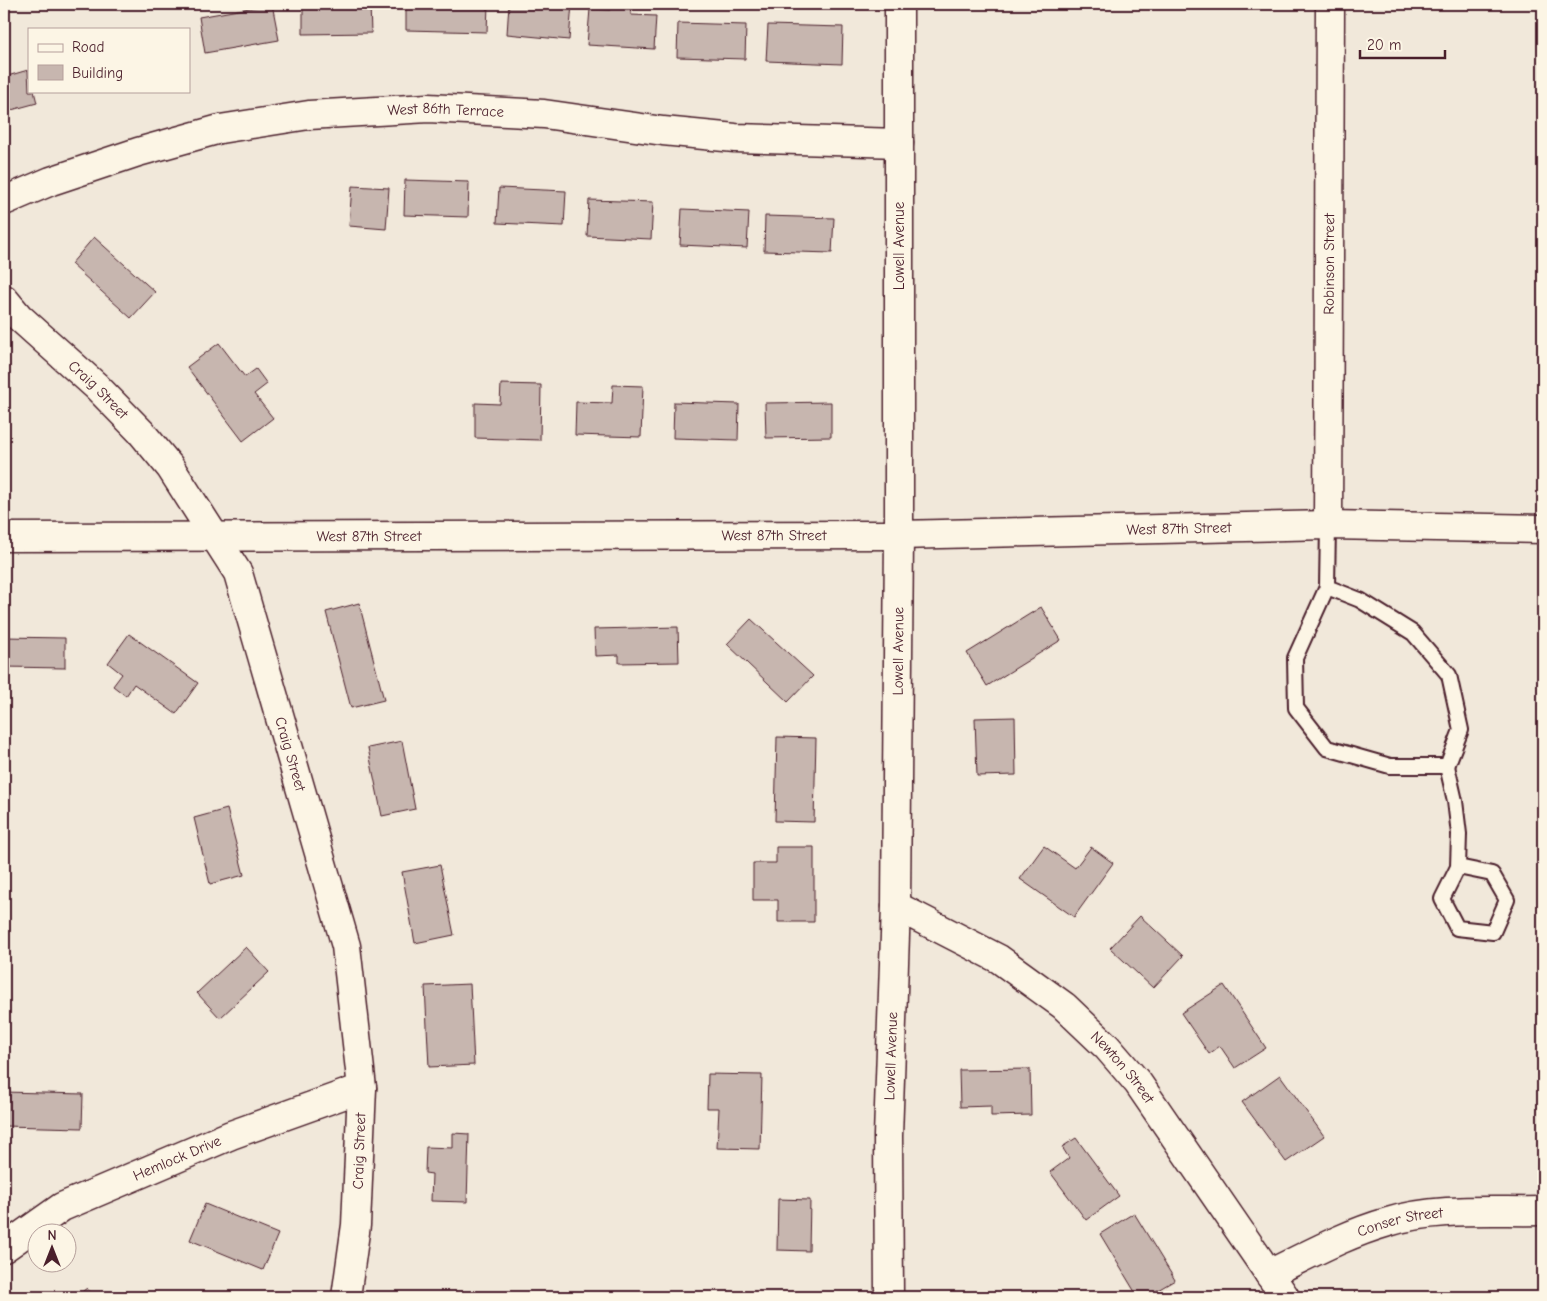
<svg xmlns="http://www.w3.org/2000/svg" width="1547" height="1301" font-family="'Comic Neue',sans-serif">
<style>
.building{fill:#c7b6af;stroke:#4a1f2b}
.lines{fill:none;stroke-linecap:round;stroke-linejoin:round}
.service-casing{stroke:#4a1f2b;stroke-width:18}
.minor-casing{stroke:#4a1f2b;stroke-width:31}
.tertiary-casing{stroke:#4a1f2b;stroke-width:31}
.service{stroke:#fcf5e5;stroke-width:14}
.minor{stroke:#fcf5e5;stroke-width:28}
.tertiary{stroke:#fcf5e5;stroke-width:28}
.labels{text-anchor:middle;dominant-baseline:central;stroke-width:4;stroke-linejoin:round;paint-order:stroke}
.street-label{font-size:15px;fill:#4a1f2b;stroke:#fcf5e5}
</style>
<rect width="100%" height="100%" fill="#f1e8da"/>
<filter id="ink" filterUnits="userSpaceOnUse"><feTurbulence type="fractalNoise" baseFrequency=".02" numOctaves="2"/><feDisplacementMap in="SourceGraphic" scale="10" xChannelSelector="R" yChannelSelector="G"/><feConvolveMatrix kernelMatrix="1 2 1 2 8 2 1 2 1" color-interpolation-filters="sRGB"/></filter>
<g filter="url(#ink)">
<g class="building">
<path d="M272 4 279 40 205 53 199 17Z"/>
<path d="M303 4H370L371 33 303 34Z"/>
<path d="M406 4H488L487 32 406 30Z"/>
<path d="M509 4H572L569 40 507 34Z"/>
<path d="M610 4H631V15L656 16 654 49 587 45 590 9 610 10Z"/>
<path d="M678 23 746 25 745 59 677 57Z"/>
<path d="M768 25 843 27 842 64 766 61Z"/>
<path d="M28 70 29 91H34L37 103 4 112V77Z"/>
<path d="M405 180 469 182 468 217 404 215Z"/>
<path d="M352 186 389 188 386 229 349 226Z"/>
<path d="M499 188 566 191 564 226 497 223Z"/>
<path d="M589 200 653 202 651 239 587 236Z"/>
<path d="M682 209 749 212 747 248 680 245Z"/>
<path d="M765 216 834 218 832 253 764 251Z"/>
<path d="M94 237 155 292 131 318 71 264Z"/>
<path d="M219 343 245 377 256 369 267 384 254 394 273 418 243 441 187 367Z"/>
<path d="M501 384 541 385 540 440 475 438V403L500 404Z"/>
<path d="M613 385 643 386 641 437 575 435 576 402 612 403Z"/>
<path d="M674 402 739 404 738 440 673 438Z"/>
<path d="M831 402V437L766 438 765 403Z"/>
<path d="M359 603 384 700 351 708 326 612Z"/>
<path d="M1041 607 1061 640 987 686 967 653Z"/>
<path d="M751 619 813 676 788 702 727 644Z"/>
<path d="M678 627 679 662 619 663V655L595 656 594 629Z"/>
<path d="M129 634 198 683 176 714 134 684 126 696 113 686 122 674 108 663Z"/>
<path d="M4 637 65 638V668L4 667Z"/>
<path d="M1015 717 1016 775 977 776 975 718Z"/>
<path d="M777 737 816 738 814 822 775 821Z"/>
<path d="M402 741 415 809 382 816 368 748Z"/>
<path d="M227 809 244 875 210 884 194 818Z"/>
<path d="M1044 846 1075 868 1091 847 1113 863 1074 917 1020 879Z"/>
<path d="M776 847H814V922H778V900H753V863H776Z"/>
<path d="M440 865 454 935 415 943 402 872Z"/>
<path d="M1140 916 1183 956 1153 988 1110 948Z"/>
<path d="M246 947 269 972 220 1018 197 993Z"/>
<path d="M470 984 474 1065 429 1067 425 986Z"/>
<path d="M1224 985 1266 1048 1235 1068 1220 1046 1209 1054 1181 1013Z"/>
<path d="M1030 1069 1031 1115 991 1116V1106L960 1107 959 1070Z"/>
<path d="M708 1074 762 1075 760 1149 717 1148 719 1108H707Z"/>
<path d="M1280 1075 1324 1136 1286 1162 1242 1102Z"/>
<path d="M4 1092 83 1094 82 1128 4 1126Z"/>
<path d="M453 1133 469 1134 467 1202 431 1201 432 1174 425 1173 426 1147 453 1148Z"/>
<path d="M1076 1138 1119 1196 1086 1220 1050 1172 1069 1158 1062 1147Z"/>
<path d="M778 1199 810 1200 809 1251 777 1250Z"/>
<path d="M205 1204 278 1234 263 1270 190 1240Z"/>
<path d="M1134 1213 1175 1280 1146 1297H1138L1100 1234Z"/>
<path d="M87 1288 95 1297H75Z"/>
</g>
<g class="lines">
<defs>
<g id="service">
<path d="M1327 587 1360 600 1413 633 1449 675 1461 730 1447 766H1390L1327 748 1296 708 1295 658 1327 587 1328 525"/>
<path d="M1447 766 1455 801 1459 834 1458 867 1442 899 1457 928 1493 932 1507 900 1492 874 1458 867"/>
</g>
<g id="minor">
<path id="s1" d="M4 201 51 181 138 152 220 129 309 115 428 108 544 114 663 131 735 138 899 143"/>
<path id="s2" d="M4 299 19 317 96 386 141 432 170 467 238 573 346 946 362 1088 356 1225 346 1297"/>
<path id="s3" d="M1328 525 1330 4"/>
<path id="s4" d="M896 906 999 959 1064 1006 1107 1047 1138 1083 1285 1297"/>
<path id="s5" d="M4 1248 62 1207 231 1135 362 1088"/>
<path id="s6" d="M1269 1274C1308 1255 1346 1234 1388 1222 1437 1207 1492 1212 1543 1211"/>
</g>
<g id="tertiary">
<path id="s7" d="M4 537 899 535 1328 525 1543 529"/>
<path id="s8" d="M889 1297 888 1136 896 906 899 535V4"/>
</g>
</defs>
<use href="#service" class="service-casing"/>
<use href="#minor" class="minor-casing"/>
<use href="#tertiary" class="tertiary-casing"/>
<use href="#service" class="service"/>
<use href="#minor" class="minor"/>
<use href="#tertiary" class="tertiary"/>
</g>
</g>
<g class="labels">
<g class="street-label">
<text stroke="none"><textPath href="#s1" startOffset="455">West 86th Terrace</textPath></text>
<text transform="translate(899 246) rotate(-90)">Lowell Avenue</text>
<text stroke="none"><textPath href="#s3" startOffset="261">Robinson Street</textPath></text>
<text stroke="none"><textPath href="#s2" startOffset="131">Craig Street</textPath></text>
<text stroke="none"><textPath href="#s7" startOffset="1175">West 87th Street</textPath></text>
<text stroke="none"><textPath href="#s7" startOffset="770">West 87th Street</textPath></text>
<text stroke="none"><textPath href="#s7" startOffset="365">West 87th Street</textPath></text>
<text stroke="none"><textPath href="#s8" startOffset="646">Lowell Avenue</textPath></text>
<text stroke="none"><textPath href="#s2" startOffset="551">Craig Street</textPath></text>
<text stroke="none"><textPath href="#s8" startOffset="241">Lowell Avenue</textPath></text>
<text stroke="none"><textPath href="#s4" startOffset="281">Newton Street</textPath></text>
<text transform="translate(359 1151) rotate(-88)">Craig Street</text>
<text stroke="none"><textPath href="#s5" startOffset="196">Hemlock Drive</textPath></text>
<text stroke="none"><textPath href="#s6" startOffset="142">Conser Street</textPath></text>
</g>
</g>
<rect width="1547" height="1301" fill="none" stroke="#fcf5e5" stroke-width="20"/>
<rect x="10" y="10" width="1527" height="1281" fill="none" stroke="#4a1f2b" stroke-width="2" filter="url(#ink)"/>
<rect x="28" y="28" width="162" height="65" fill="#fcf5e5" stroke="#b59f9b"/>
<rect x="38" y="44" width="25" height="8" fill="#fcf5e5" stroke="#b59f9b"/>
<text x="72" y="52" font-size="15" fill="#4a1f2b">Road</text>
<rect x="38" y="65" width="25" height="15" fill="#c7b6af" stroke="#b59f9b"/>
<text x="72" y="78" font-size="15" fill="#4a1f2b">Building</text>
<g transform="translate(52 1248)"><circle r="24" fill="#fcf5e5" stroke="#b59f9b"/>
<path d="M0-4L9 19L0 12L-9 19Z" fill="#4a1f2b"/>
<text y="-8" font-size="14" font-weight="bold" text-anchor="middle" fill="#4a1f2b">N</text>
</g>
<path d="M1360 50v8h85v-8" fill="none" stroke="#4a1f2b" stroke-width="2.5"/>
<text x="1367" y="50" font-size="15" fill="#4a1f2b" stroke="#fcf5e5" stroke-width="4" paint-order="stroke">20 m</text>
</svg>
